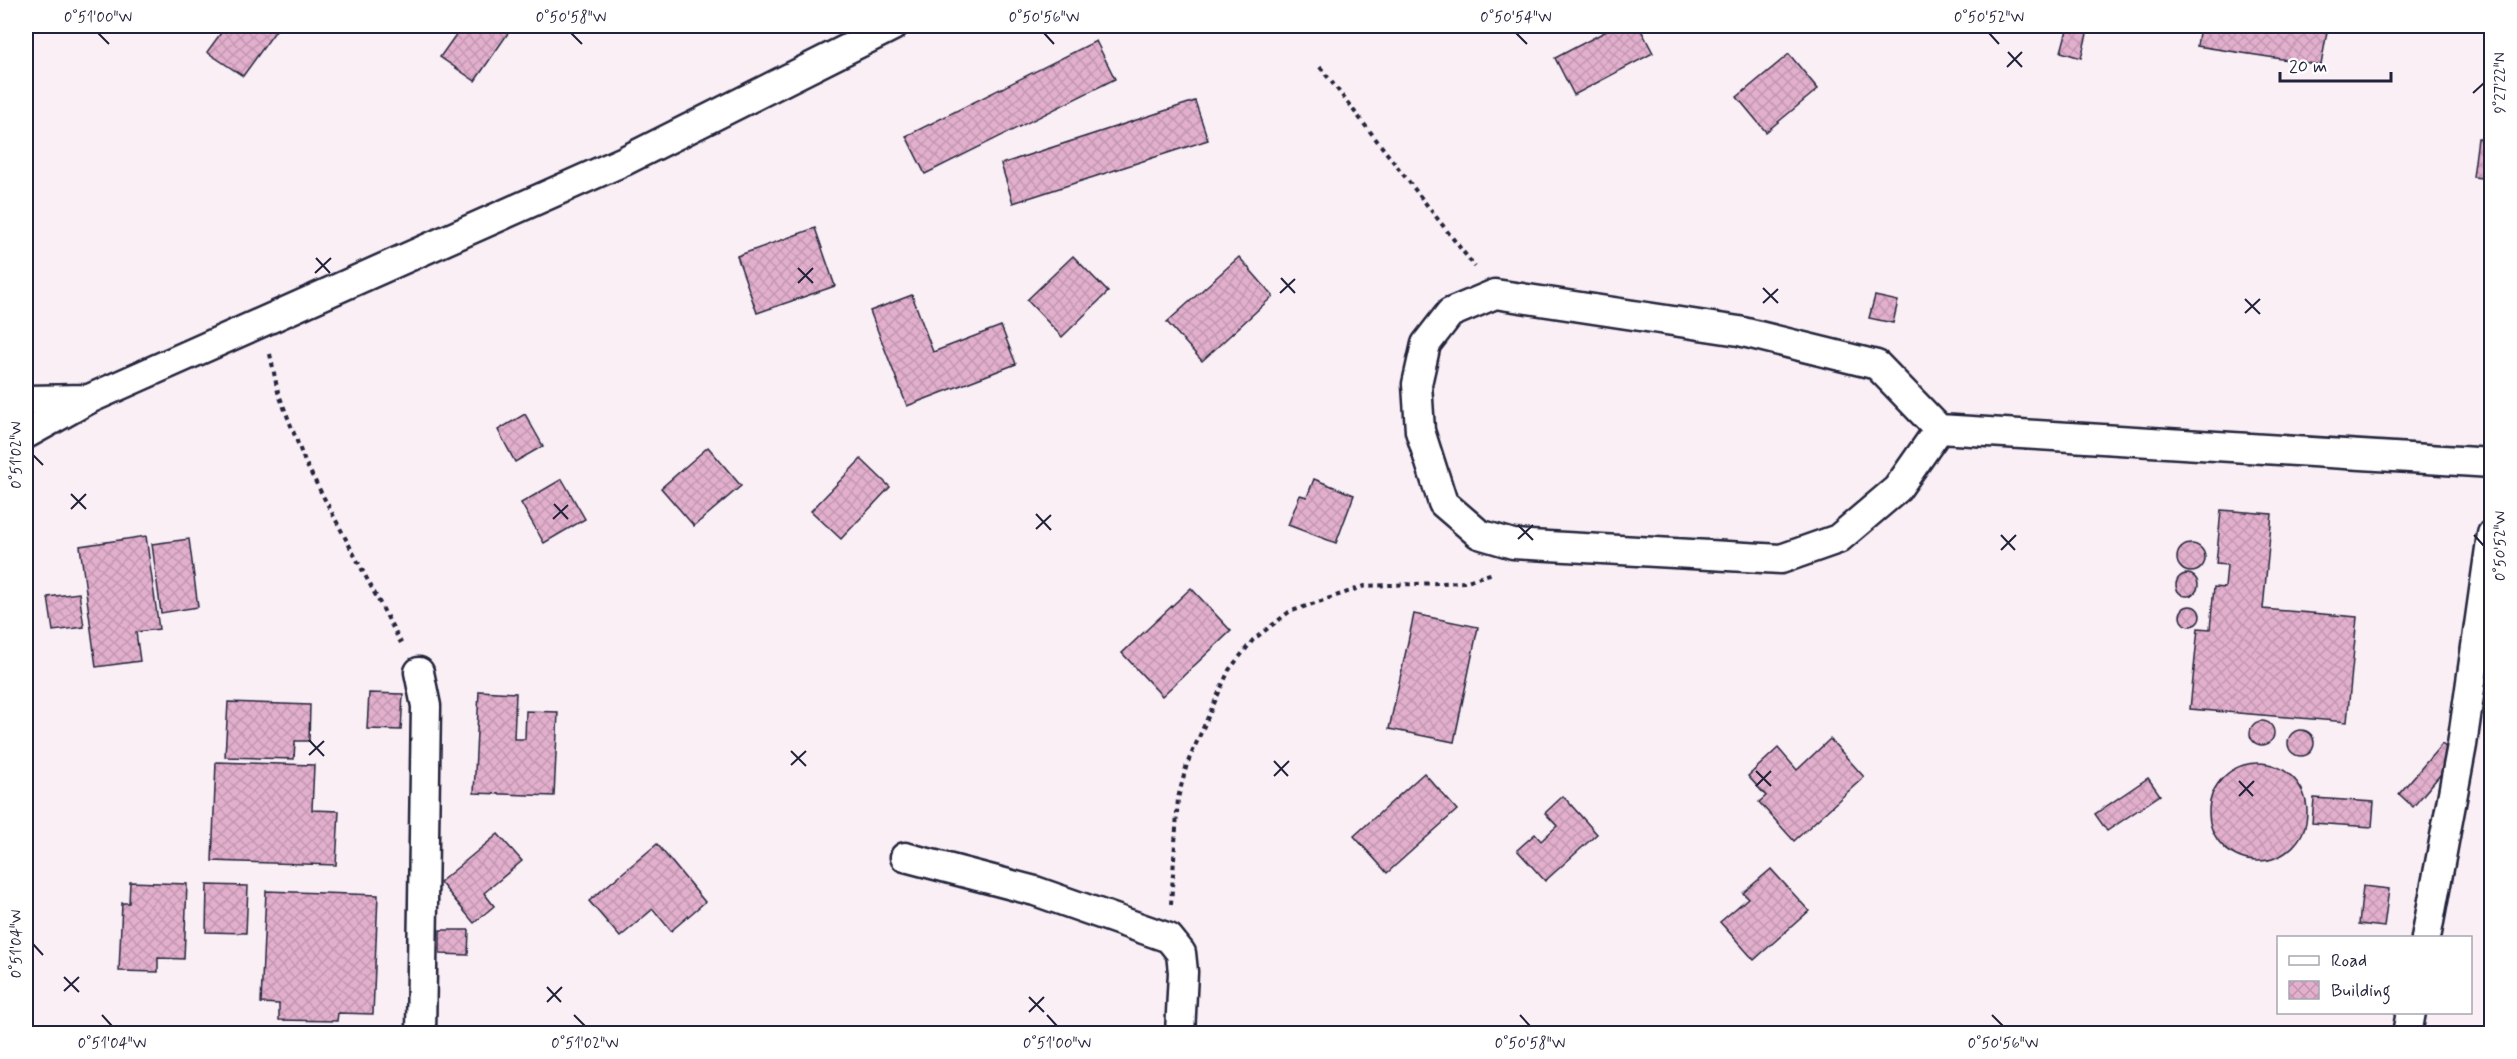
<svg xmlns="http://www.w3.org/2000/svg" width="2517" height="1059" font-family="Mynerve,sans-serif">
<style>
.building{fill:url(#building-cross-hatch);stroke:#22223b;stroke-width:1.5}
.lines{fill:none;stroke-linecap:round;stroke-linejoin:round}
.street-casing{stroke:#22223b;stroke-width:33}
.path{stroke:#22223b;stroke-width:4;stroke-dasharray:4.5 4.5;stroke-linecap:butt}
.street{stroke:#fff;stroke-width:28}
.ticks{fill:none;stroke:#22223b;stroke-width:2}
.neatline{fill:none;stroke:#22223b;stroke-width:2}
.ticks-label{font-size:15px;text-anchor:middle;fill:#22223b}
</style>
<defs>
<pattern id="building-cross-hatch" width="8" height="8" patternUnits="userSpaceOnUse" patternTransform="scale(1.5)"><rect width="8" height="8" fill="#e2afcc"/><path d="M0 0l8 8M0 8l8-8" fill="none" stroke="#c296b0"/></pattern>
</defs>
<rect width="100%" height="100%" fill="#f9eff5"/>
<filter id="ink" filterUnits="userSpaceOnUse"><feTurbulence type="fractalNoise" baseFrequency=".0167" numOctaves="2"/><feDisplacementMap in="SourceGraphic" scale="12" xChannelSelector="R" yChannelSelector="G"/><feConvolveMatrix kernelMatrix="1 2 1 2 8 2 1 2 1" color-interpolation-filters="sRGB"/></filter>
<g filter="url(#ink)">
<g class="building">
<path d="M226 26H279L243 76 207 52Z"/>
<path d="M462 26H513L475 81 440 57Z"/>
<path d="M1616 26H1639L1653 53 1574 95 1555 58Z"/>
<path d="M2068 26 2088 30 2081 58 2061 52Z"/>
<path d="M2200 26H2328L2321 65 2197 46Z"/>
<path d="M1096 41 1115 79 925 174 906 136Z"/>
<path d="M1789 54 1818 89 1766 132 1737 97Z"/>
<path d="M1195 101 1208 140 1013 203 1001 164Z"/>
<path d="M2478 138 2492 140V179L2473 177Z"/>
<path d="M815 228 835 286 757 313 737 256Z"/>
<path d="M1073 256 1108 292 1062 337 1027 300Z"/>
<path d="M1239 257 1273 296 1202 361 1167 322Z"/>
<path d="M912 295 933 352 1001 326 1016 364 907 406 870 311Z"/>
<path d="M1875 296 1898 301 1893 323 1869 318Z"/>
<path d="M525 414 543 446 515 462 498 430Z"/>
<path d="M708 447 741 486 694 526 661 488Z"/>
<path d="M861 459 890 487 841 539 811 511Z"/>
<path d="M562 479 585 519 544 543 521 503Z"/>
<path d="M1314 479 1354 495 1336 543 1288 525 1300 495 1307 497Z"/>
<path d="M2221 510 2272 514 2263 609 2357 617 2347 722 2190 709 2198 628 2210 629 2214 587 2225 588 2227 565 2216 564Z"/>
<path d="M146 536 159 629 136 632 140 661 96 667 80 546Z"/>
<path d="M189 539 198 607 161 613 152 544Z"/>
<circle cx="2191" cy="558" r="14"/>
<circle cx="2187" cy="585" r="11"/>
<path d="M1191 588 1231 631 1162 696 1122 653Z"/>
<path d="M79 593 84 627 53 631 48 597Z"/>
<circle cx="2190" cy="616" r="10"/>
<path d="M1414 614 1478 627 1454 742 1389 729Z"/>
<path d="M479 691 516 693 514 739H525L526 711 558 712 554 796 474 793Z"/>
<path d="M369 693 403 694 401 730 367 729Z"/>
<path d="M228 702 310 705 309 741H295L294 759 225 757Z"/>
<circle cx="2262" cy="733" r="12"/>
<circle cx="2301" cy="743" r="13"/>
<path d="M1830 739 1864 777 1794 841 1759 802 1766 796 1748 776 1778 748 1797 770Z"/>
<path d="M2442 744 2456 756 2413 807 2399 794Z"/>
<path d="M216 762 314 765 312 810 339 811 336 865 212 861Z"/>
<circle cx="2258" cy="812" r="49"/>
<path d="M1424 773 1457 810 1387 873 1354 836Z"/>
<path d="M2148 778 2160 795 2107 831 2095 814Z"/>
<path d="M1563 796 1597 834 1545 881 1517 850 1535 834 1541 841 1557 826 1545 813Z"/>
<path d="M2314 798 2374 802 2372 827 2312 823Z"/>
<path d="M498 834 522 861 484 893 494 906 474 923 440 882Z"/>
<path d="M657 844 705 902 671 931 653 909 620 937 589 901Z"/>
<path d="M1771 869 1809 911 1754 960 1720 922 1748 898 1743 893Z"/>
<path d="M130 882 187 884 184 959 158 958V972L119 971 122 903H129Z"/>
<path d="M207 885 248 886 246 933 206 932Z"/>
<path d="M2363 886 2389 889 2384 927 2359 924Z"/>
<path d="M266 891 378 895 373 1014 338 1013 337 1021 279 1020V1004L261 1003Z"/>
<path d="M440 930H469L468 955 440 954Z"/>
</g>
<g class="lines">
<defs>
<g id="street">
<path d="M26 400 89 399 624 161 893 26"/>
<path d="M1939 429 1897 489 1838 539 1781 559 1513 544 1479 534 1443 503 1420 431 1417 384 1426 344 1450 313 1495 294 1739 331 1877 365 1939 429 2492 463"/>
<path d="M26 434 87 400"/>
<path d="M419 672 426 706 421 1034"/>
<path d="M905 857 1035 891 1169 938 1181 953 1183 972 1180 1034"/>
<path d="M2426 938 2462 745 2492 534"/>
<path d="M2407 1034 2411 1012"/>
</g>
</defs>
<use href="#street" class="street-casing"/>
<g class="path">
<path d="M1320 67 1475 267"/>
<path d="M270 354 278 392 305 462 401 643"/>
<path d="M1171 904 1178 798 1187 764 1229 670 1253 640 1289 612 1365 586 1464 582 1493 573"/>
</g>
<use href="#street" class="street"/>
</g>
</g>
<path class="ticks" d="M98 33 109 44M571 33 582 44M1044 33 1054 44M1516 33 1527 44M1989 33 1999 44M2008 52 2022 67M2007 67 2022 52M2473 93 2484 83M316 258 330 273M798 268 813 283M315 273 331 258M1281 278 1295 293M798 283 813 268M1763 288 1778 303M1280 293 1295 279M2245 299 2260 314M1763 303 1778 289M2245 313 2260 299M33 455 43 465M71 494 86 509M554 504 568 519M71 509 86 494M1036 514 1051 530M553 519 568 505M1518 525 1533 540M1036 529 1051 515M2001 535 2015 550M2474 535 2484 546M1518 539 1533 525M2001 550 2016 535M309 740 324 756M791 751 806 766M309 755 324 741M1274 761 1288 776M791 765 806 751M1756 771 1771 786M1274 776 1289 761M2239 781 2253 796M1756 786 1771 771M2239 796 2254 781M33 944 43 955M64 977 79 992M547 987 561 1002M64 991 79 977M1029 997 1044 1012M547 1002 562 987M1029 1012 1044 997M102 1015 112 1026M574 1015 585 1026M1047 1015 1057 1026M1520 1015 1530 1026M1992 1015 2003 1026"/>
<rect width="2517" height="1059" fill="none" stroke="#fff" stroke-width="66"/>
<rect x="2277" y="936" width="195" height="78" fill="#ffffff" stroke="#a7a7b1" stroke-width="1.5"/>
<rect x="2289" y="956" width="30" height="9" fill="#ffffff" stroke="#a7a7b1" stroke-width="1.5"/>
<text x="2331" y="966" font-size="18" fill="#22223b">Road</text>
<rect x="2289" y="981" width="30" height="18" fill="url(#building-cross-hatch)" stroke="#a7a7b1" stroke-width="1.5"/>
<text x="2331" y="996" font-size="18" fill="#22223b">Building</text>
<path d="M2280 72v9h111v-9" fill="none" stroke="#22223b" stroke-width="3"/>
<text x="2289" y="72" font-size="18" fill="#22223b" stroke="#ffffff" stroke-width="4.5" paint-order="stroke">20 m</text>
<rect x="33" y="33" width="2451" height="993" class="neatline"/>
<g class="ticks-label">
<text x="98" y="22">0°51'00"W</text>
<text x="571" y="22">0°50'58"W</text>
<text x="1044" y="22">0°50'56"W</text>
<text x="1516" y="22">0°50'54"W</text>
<text x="1989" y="22">0°50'52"W</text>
<text transform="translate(2500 83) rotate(-90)" y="5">9°27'22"N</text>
<text transform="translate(16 455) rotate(-90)" y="5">0°51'02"W</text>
<text transform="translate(2500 546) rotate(-90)" y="5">0°50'52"W</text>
<text transform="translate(16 944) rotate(-90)" y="5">0°51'04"W</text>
<text x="112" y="1048">0°51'04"W</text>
<text x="585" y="1048">0°51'02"W</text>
<text x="1057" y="1048">0°51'00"W</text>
<text x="1530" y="1048">0°50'58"W</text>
<text x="2003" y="1048">0°50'56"W</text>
</g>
</svg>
